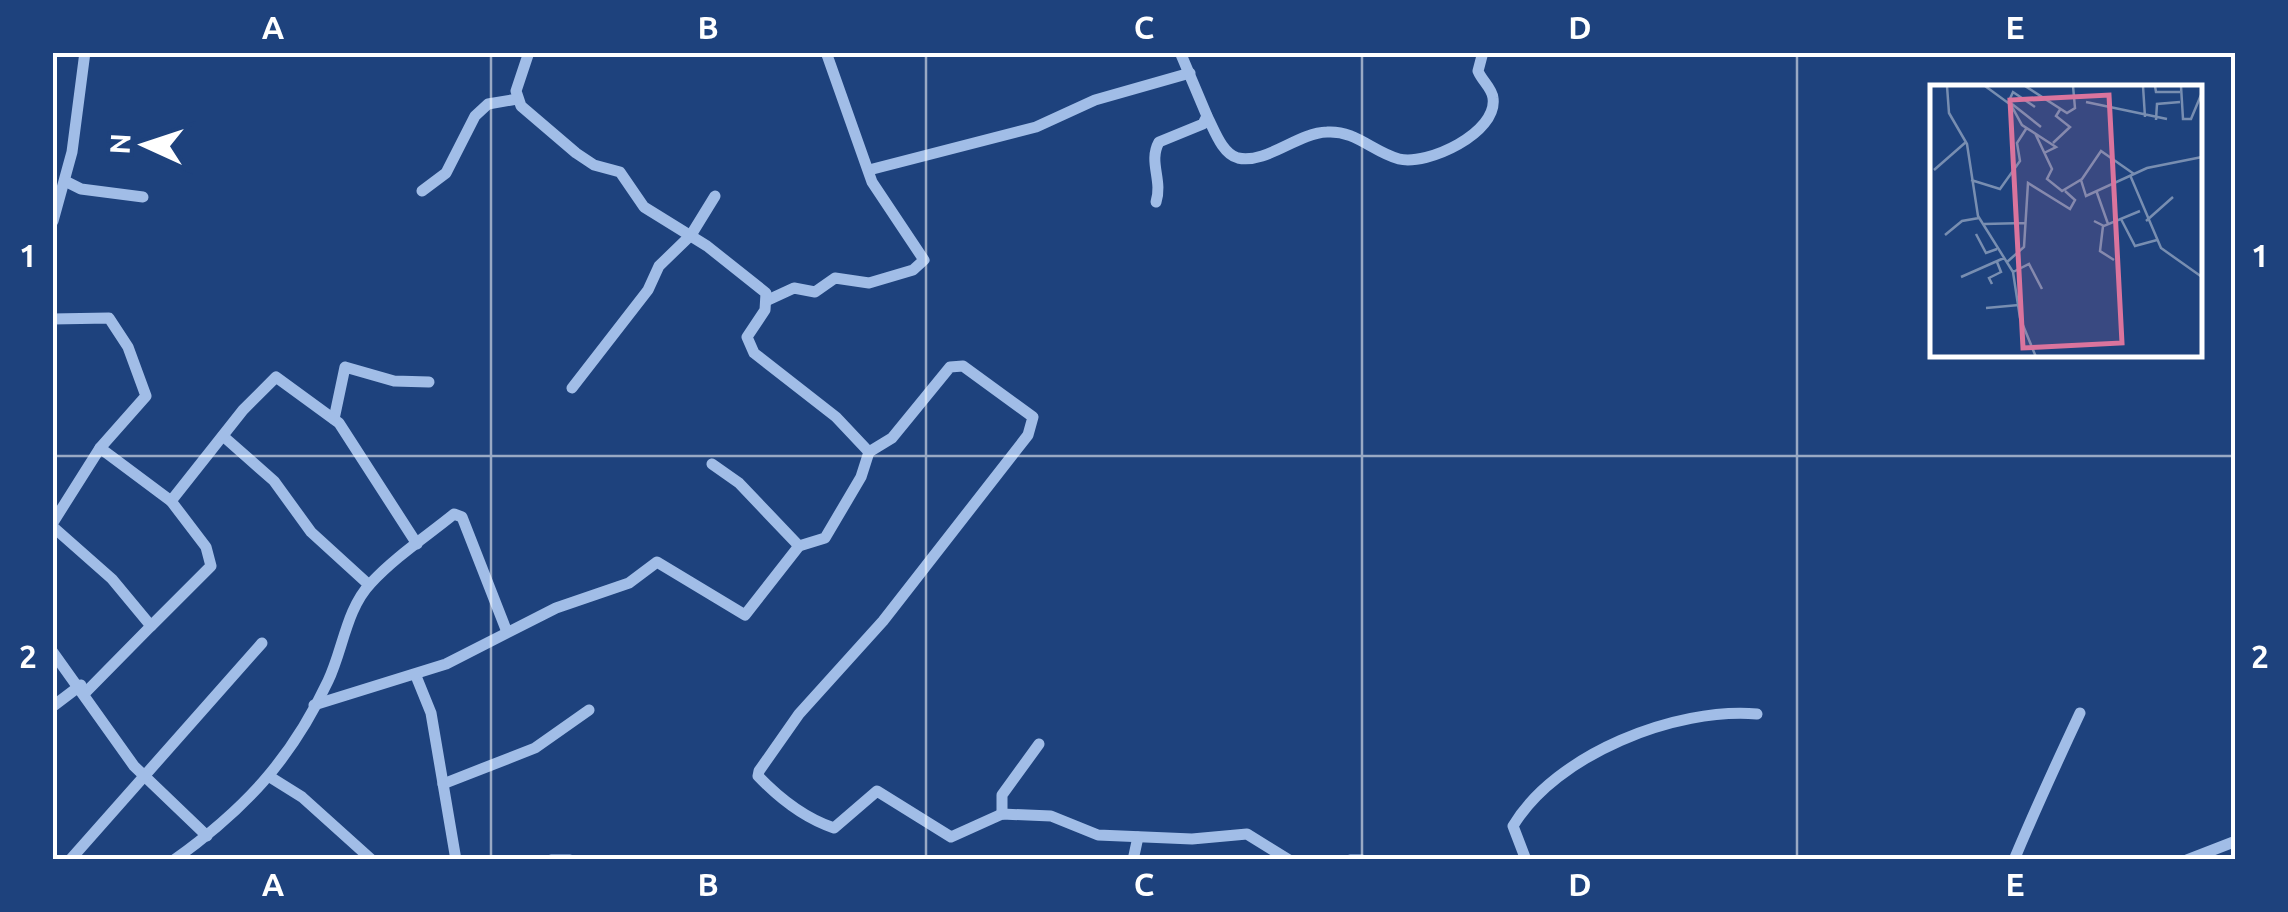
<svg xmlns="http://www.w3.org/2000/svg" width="2288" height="912" font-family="Ubuntu,sans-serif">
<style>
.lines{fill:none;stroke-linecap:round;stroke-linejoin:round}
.minor{stroke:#a1bde7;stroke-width:11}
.grid{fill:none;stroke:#fff;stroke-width:2.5;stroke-opacity:0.55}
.inset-road{fill:none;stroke:#788eb1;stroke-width:2.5}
.view{fill:#da749d;fill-opacity:0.15;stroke:#da749d;stroke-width:5}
.inset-edge{fill:none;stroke:#fff;stroke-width:5}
.neatline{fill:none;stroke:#fff;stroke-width:4}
.grid-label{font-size:32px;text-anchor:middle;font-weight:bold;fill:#fff}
</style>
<rect width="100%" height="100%" fill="#1e427d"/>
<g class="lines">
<g class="minor">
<path d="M1207 116C1214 129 1222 154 1238 158 1267 164 1297 133 1327 132 1355 130 1373 152 1399 159 1427 166 1498 133 1493 98 1492 88 1482 81 1478 71L1483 52"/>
<path d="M869 170 1036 127 1095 100 1190 73"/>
<path d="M65 181 81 189 143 197"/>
<path d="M422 191 446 173 475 116 488 104 517 99"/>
<path d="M1156 202C1163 180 1148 162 1159 142L1203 124 1207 116 1180 52"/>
<path d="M53 221 72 152 85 52"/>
<path d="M768 300 794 288 815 292 835 278 869 283 913 270 924 260 872 182 826 52"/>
<path d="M52 319 109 318 128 347 146 396 100 448 52 524"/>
<path d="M572 388 648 290 659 266 691 235 715 196"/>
<path d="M334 419 345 367 394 381 429 382"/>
<path d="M223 436 274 481 311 532 368 584"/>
<path d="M100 448 171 501 243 410 276 377 339 423 417 544"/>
<path d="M869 452 892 438 950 367 963 366 1033 417 1028 435 883 621 799 714 759 771 758 776C780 799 804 818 834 828L877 791 951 837 1002 814 1051 816 1098 835 1192 839 1247 834 1289 860"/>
<path d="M712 464 739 483 799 546"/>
<path d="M52 526 112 579 151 626 85 693"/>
<path d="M151 626 211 566 206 547 171 501"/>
<path d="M52 651 134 766 207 836"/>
<path d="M416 676 431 713 456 860"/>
<path d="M314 705 446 664 556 608 629 583 657 562 745 615 799 546 825 538 861 477 869 452 836 417 754 353 747 337 765 310 766 293 707 246 644 207 620 172 594 165 576 153 521 106 516 91 529 52"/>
<path d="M52 707 81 685"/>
<path d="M270 777 302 797 372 860"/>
<path d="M443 784 535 748 589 710"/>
<path d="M1002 814V795L1039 744"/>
<path d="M70 860 262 643"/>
<path d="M174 860C244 810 291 760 328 681 343 650 346 609 371 583 395 557 427 536 454 514L462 517 507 632"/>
<path d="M551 860H570"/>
<path d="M1133 860 1138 837"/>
<path d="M1350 860H1362"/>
<path d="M1526 860 1513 826C1556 754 1676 707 1757 714"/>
<path d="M2014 860C2035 810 2057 762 2080 713"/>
<path d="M2187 860 2236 841"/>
</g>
</g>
<path class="grid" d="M491 52V860M926 52V860M1362 52V860M1797 52V860M52 456H2236"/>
<g transform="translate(1930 85)">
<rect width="272" height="272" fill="#1e427d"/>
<path class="inset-road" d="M17 1 19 28 37 59 48 131 83 187 90 233 106 272M55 1 81 20 92 40 126 62 114 68M95 1 137 28 145 23 143 1M213 1 215 32M225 1 226 7H250M251 1 253 34H261L271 10M156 17 237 34M78 18 83 7 105 22M82 19 111 42M226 35 227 19 250 17M105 48 122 84 117 94 132 106 152 94 171 66 204 89M123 58 140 42 126 31 131 23M4 85 36 57M200 90 231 163 272 192M41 95 70 104 90 76 87 58 96 44M151 95 156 111 217 83 272 72M166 105 178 139M191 134 205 161 227 155M164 136 174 141 210 126M216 136 243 112M54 139 95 138M173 141 170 166 184 175M46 149 56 168 67 164M15 150 32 136 49 133M77 177 94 162 98 98 140 124 145 115 135 106M83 187 99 179 112 204M31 192 74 173M62 199 59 193 71 187 67 177M56 223 89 220"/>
<path class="view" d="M179 10 192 258 93 263 80 15Z"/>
<rect width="272" height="272" class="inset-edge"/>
</g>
<rect width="2288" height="912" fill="none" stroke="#1e427d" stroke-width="110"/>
<g transform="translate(145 145) rotate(273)" stroke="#1e427d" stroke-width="8" paint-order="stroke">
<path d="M0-8L18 38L0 25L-18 38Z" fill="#ffffff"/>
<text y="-15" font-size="28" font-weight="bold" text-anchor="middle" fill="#ffffff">N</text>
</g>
<rect x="55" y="55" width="2178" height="802" class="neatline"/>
<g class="grid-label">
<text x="273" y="39">A</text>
<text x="708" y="39">B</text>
<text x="1144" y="39">C</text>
<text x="1580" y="39">D</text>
<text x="2015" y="39">E</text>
<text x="28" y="267">1</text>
<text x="2260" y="267">1</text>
<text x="28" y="668">2</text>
<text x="2260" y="668">2</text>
<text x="273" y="896">A</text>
<text x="708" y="896">B</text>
<text x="1144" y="896">C</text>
<text x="1580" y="896">D</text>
<text x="2015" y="896">E</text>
</g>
</svg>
